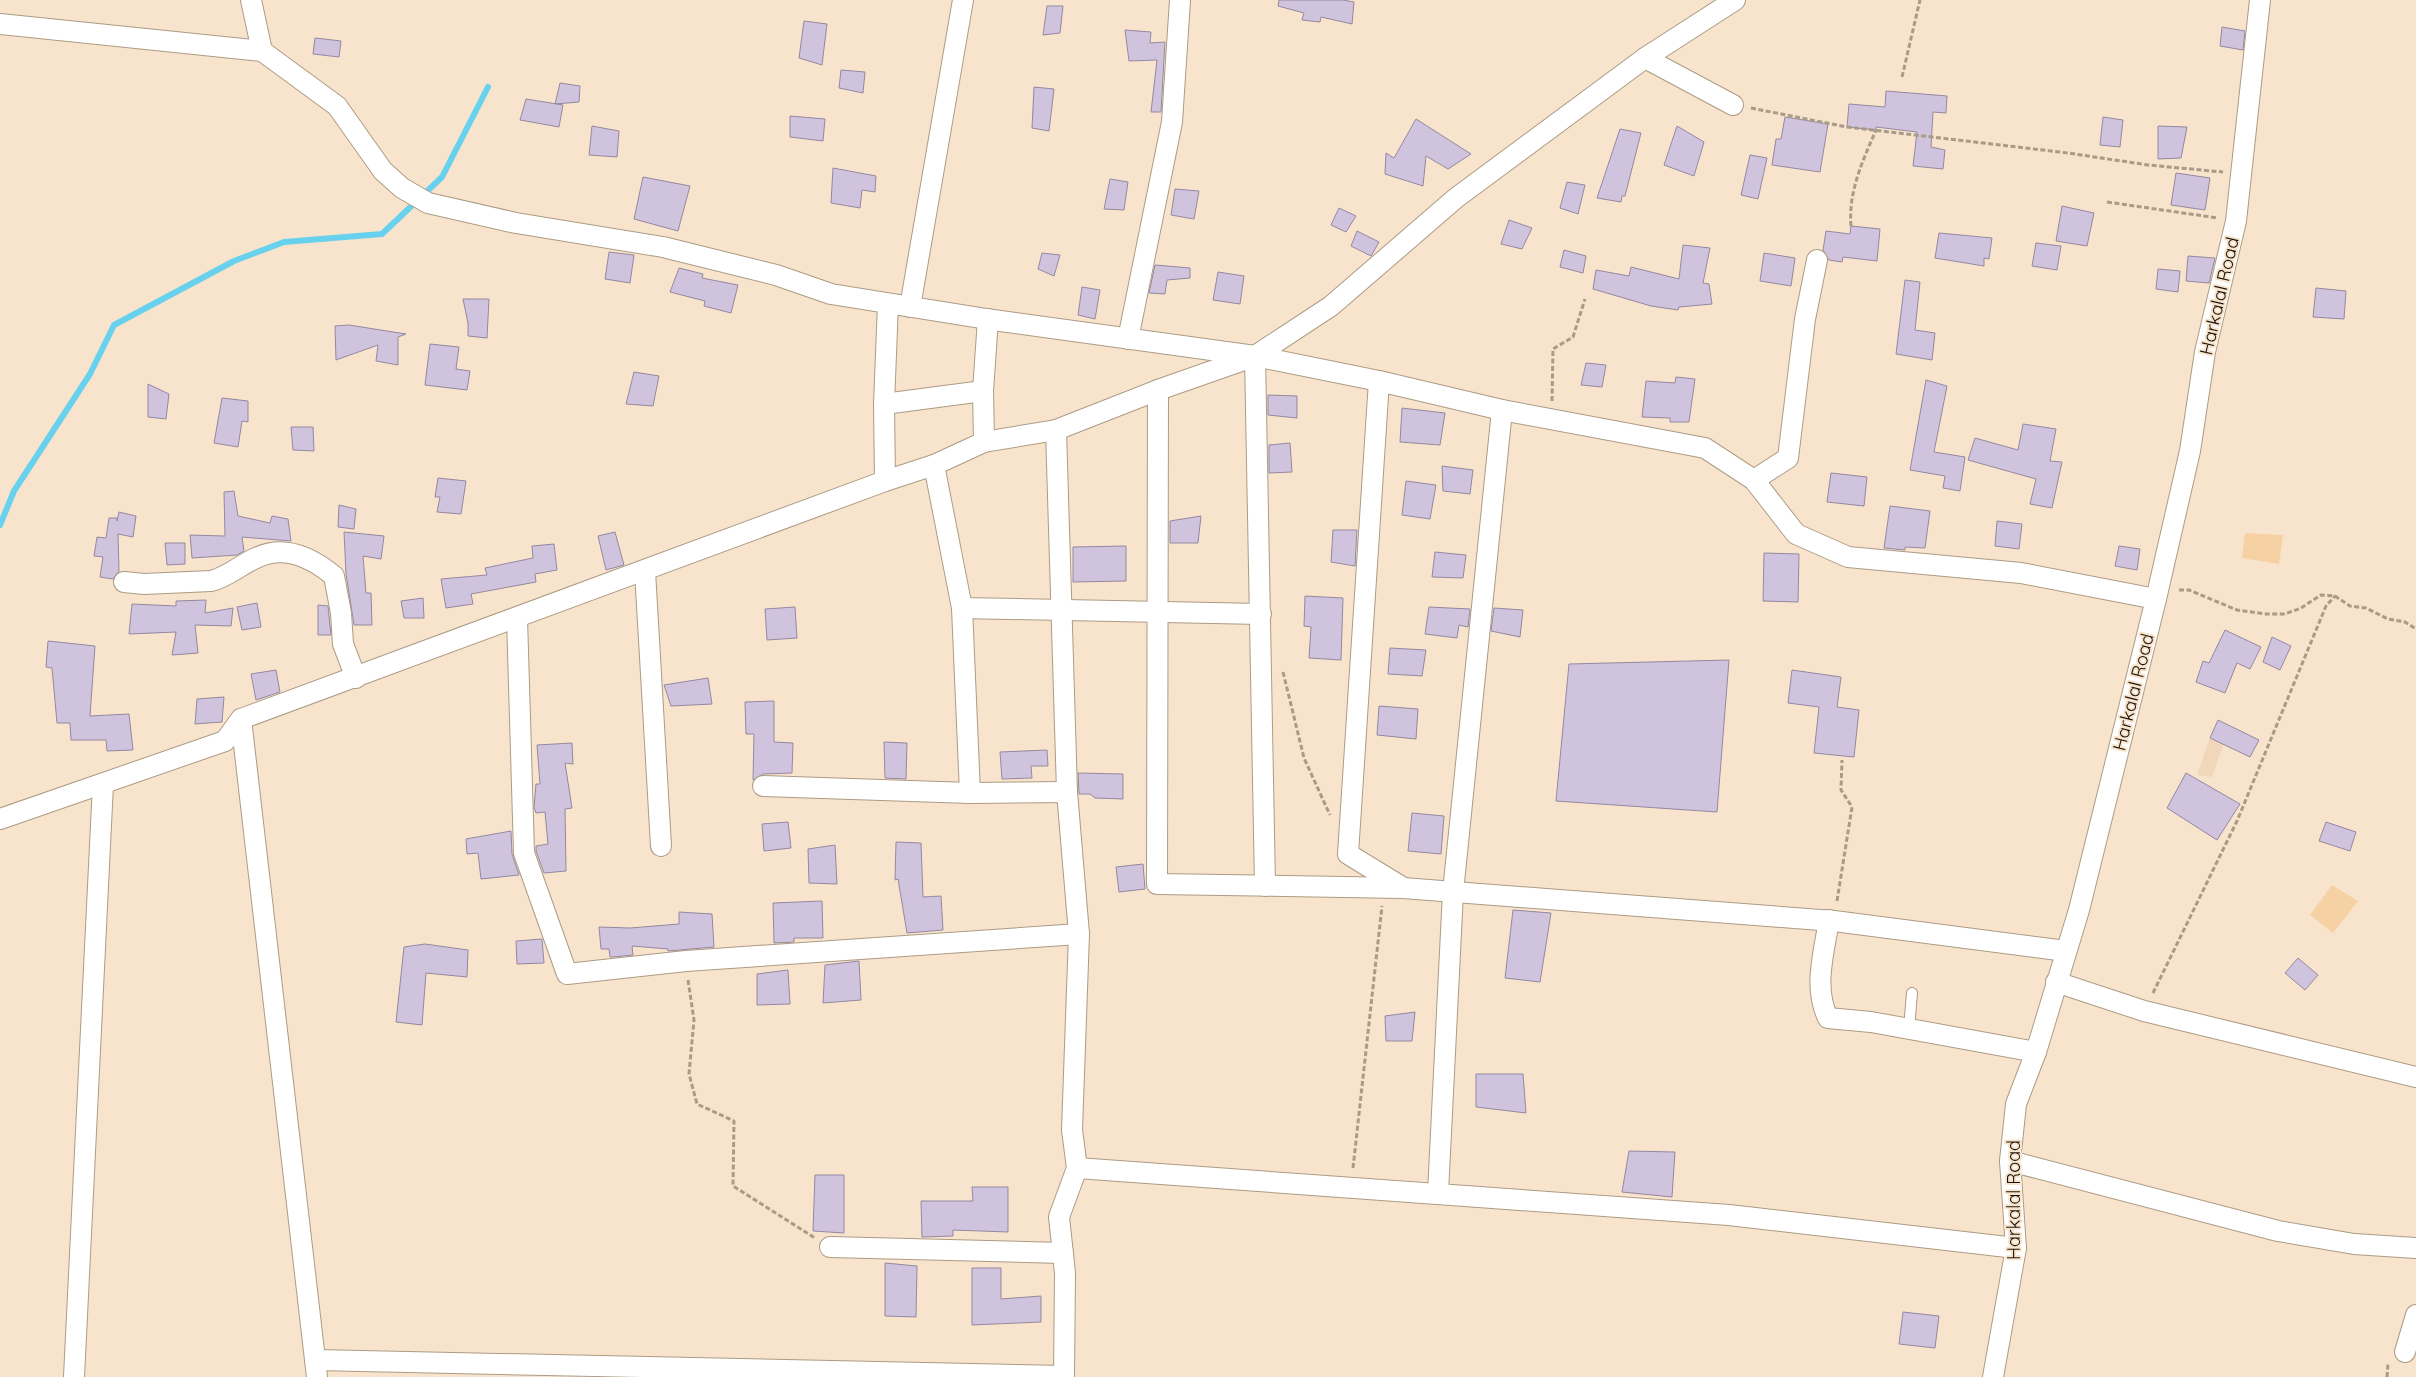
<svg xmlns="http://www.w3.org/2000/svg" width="2416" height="1377" font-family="Quicksand,sans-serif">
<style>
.built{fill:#f0d7b9}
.green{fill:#f5d1a4}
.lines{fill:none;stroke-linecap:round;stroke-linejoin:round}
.stream{stroke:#68d2ee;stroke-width:6}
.building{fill:#d0c3dd;stroke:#9488a0}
.service-casing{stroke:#ad9b84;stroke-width:12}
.minor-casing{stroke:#ad9b84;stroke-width:22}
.path{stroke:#aa9a88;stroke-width:3;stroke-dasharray:5 2.5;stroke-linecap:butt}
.service{stroke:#fff;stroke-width:10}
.minor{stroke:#fff;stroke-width:20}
.labels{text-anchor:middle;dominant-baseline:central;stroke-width:4;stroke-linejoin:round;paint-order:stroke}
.street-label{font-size:18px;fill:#181109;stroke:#f8e4cc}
</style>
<rect width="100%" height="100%" fill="#f8e4cc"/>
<path class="built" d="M2210 738 2223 745 2212 777 2197 775Z"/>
<g class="green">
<path d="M2245 533 2283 535 2279 564 2242 558Z"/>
<path d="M2332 885 2358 901 2333 933 2310 915Z"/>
</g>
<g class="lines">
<path class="stream" d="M0 525 14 491 90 374 114 325 234 261 284 242 382 234 442 177 488 87"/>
</g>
<g class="building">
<path d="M1279 0H1343L1354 2 1352 24 1321 17 1320 22 1302 20 1304 13 1278 6Z"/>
<path d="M1047 6H1063L1060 33 1043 35Z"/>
<path d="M804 21 827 24 822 65 799 58Z"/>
<path d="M2222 27 2245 31 2243 50 2220 46Z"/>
<path d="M1125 30 1151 32 1150 43 1165 42 1161 112H1151L1157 60 1129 61Z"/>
<path d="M315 38 341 41 339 57 313 54Z"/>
<path d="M841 70 865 72 863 93 839 88Z"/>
<path d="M560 83 580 86 579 102 555 104Z"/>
<path d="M1034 87 1054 89 1049 131 1032 128Z"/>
<path d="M1886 91 1947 96 1946 113 1933 112 1931 147 1945 150 1943 169 1913 166 1917 132 1876 127V130L1847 127 1849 104 1885 107Z"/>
<path d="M526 99 563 105 559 127 520 120Z"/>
<path d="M790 116 825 119 823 141 790 137Z"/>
<path d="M1785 117 1828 124 1820 172 1772 165 1776 139H1781Z"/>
<path d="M2103 117 2123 120 2120 147 2100 145Z"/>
<path d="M1416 119 1471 154 1448 169 1426 156 1423 186 1385 174 1386 153 1394 158Z"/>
<path d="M592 126 619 131 617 157 589 155Z"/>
<path d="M1677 126 1704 142 1694 176 1664 165Z"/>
<path d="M2158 126 2187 127 2181 158 2158 159Z"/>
<path d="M1620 129 1641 133 1625 196H1622L1621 202 1597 198Z"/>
<path d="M1750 155 1767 158 1758 199 1741 195Z"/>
<path d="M833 168 876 176 875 192 862 190 860 208 831 203Z"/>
<path d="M2176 173 2210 178 2205 210 2171 205Z"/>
<path d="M643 177 690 186 678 231 634 219Z"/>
<path d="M1110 179 1128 182 1124 210 1104 209Z"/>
<path d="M1567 182 1585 185 1578 214 1560 208Z"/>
<path d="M1175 189 1199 191 1194 219 1171 215Z"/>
<path d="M2062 206 2094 213 2087 246 2056 241Z"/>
<path d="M1339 208 1356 216 1346 232 1331 225Z"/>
<path d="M1509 220 1532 228 1522 249 1501 244Z"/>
<path d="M1851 226 1880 229 1877 261 1843 257 1842 262 1829 260 1823 250 1826 231 1850 234Z"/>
<path d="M1357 231 1379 242 1371 256 1351 246Z"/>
<path d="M1939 233 1992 238 1989 259 1984 258V266L1935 258Z"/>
<path d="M2036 243 2061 246 2057 270 2032 266Z"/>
<path d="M1683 245 1710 248 1703 283 1709 284 1712 304 1679 307 1678 310 1651 306 1593 289 1596 270 1629 276 1631 267 1679 279Z"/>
<path d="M1564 250 1586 256 1583 273 1560 267Z"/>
<path d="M609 252 634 255 630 283 605 279Z"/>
<path d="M1042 253 1060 255 1054 276 1038 269Z"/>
<path d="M1764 253 1795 258 1791 286 1760 281Z"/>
<path d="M2188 256 2215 258 2209 283 2186 281Z"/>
<path d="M1155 265 1190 268V278L1167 280 1165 294 1149 293Z"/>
<path d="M679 268 703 274 702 278 738 285 731 313 704 306 705 301 670 292Z"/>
<path d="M2158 269 2180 271 2178 292 2156 289Z"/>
<path d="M1218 272 1244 276 1240 304 1213 300Z"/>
<path d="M1905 280 1920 282 1915 330 1935 333 1932 360 1896 354Z"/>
<path d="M1082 287 1100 290 1095 319 1078 315Z"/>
<path d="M2316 288 2346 291 2344 319 2313 317Z"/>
<path d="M463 299H489L487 338 468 336V323Z"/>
<path d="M349 325 406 334 398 337V365L376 361 378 345 336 360 335 326Z"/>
<path d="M430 344 459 347 456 369 470 371 467 390 425 385Z"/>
<path d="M1586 363 1606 365 1602 387 1581 385Z"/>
<path d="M634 372 659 376 653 406 626 404Z"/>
<path d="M1676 377 1695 379 1689 422H1670V418L1642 417 1646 381 1675 383Z"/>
<path d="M1926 380 1947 386 1934 452 1965 457 1960 491 1943 488 1945 476 1910 470Z"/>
<path d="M148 384 169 394 166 419 148 417Z"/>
<path d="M1268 395 1297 396V418L1268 415Z"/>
<path d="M222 398 248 401V422L242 421 238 447 214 443Z"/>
<path d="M1402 408 1445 413 1440 445 1400 442Z"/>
<path d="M2023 424 2056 429 2050 461 2062 462 2052 508 2030 504 2036 479 1968 460 1975 438 2018 450Z"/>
<path d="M291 427H313L314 451 293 450Z"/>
<path d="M1290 443 1292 472 1269 473V445Z"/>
<path d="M1442 466 1473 470 1470 494 1443 491Z"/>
<path d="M1831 473 1867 477 1864 506 1827 502Z"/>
<path d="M438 478 466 481 461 514 437 512 440 497H435Z"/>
<path d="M1406 481 1436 485 1430 519 1402 515Z"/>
<path d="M234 491 238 516 270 523 272 516 288 519 291 541 242 537 244 551 237 555 192 558 190 535 225 536 224 492Z"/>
<path d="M339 505 356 509 354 529 338 527Z"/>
<path d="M1890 506 1930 511 1925 548 1905 547V550L1884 548Z"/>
<path d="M119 512 136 516 133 537 118 534 119 571 113 579 100 577 103 557 94 556 97 537 106 538 109 518H117V521Z"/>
<path d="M1201 516 1198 543H1170V521Z"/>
<path d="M1997 521 2022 524 2019 549 1995 546Z"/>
<path d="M1333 530H1357L1355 566 1331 562Z"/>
<path d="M344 532 384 536 381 559 363 556 366 593H371L372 625H354L346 574Z"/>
<path d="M615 532 624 565 606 570 598 536Z"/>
<path d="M165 543H185V564L167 565Z"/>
<path d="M554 544 557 570 535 574 536 582 471 594 473 604 446 608 441 579 487 575 485 568 533 558 532 546Z"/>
<path d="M1126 546V581L1073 582V547Z"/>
<path d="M2119 546 2140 549 2137 570 2115 566Z"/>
<path d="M1435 552 1466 555 1463 578 1432 577Z"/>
<path d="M1764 553 1799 554 1798 602 1763 601Z"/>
<path d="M1305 596 1343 598 1341 660 1309 658 1311 627 1304 626Z"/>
<path d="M423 598 424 618H404L401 601Z"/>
<path d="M206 600 205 613 233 608 231 626 195 625 198 653 172 655 176 632 129 634 132 604 176 606V601Z"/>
<path d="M257 603 261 627 242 630 237 607Z"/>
<path d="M318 605 328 606 331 635H318Z"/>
<path d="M795 607 797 638 767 640 765 609Z"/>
<path d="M1429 607 1470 609 1468 627 1459 625 1457 638 1425 634Z"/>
<path d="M1494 608 1523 610 1520 637 1491 631Z"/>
<path d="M2225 630 2261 647 2250 669 2237 663 2225 693 2196 682 2203 661 2209 663Z"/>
<path d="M2272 637 2291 646 2280 670 2263 662Z"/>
<path d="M48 641 95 646 90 716 129 714 133 750 107 751 106 740H71L70 723H57L52 668 46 667Z"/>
<path d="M1390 648 1426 650 1422 676 1388 674Z"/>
<path d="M1729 660 1717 812 1556 801 1569 664Z"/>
<path d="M276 670 280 692 256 700 251 674Z"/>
<path d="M1792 670 1841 677 1837 707 1859 710 1854 757 1814 753 1819 707 1788 703Z"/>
<path d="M708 678 712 704 671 706 664 685Z"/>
<path d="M224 697 222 722 195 724 197 699Z"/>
<path d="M774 701V742L793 743 792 773 763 774 753 780 754 734H746L745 702Z"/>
<path d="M1379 706 1418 709 1416 739 1377 735Z"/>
<path d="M2218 720 2259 740 2250 757 2210 738Z"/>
<path d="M884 742 907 743 906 779 885 778Z"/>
<path d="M572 743 573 764 565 763 572 808 565 809 566 871 544 873 536 851V846L548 844 545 812 536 813 534 807 536 784H540L537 745Z"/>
<path d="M1047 750 1048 766H1031L1032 778 1002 779 1000 752Z"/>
<path d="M1078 773 1123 774V799L1095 798 1090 794H1079Z"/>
<path d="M2186 773 2240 804 2217 840 2167 808Z"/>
<path d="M1412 813 1444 816 1441 854 1408 851Z"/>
<path d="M788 822 791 848 764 851 762 824Z"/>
<path d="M2326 822 2356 832 2350 851 2319 841Z"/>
<path d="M511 831 512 854 519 875 481 879 478 853 467 854 466 839Z"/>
<path d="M896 842 921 843 923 897 941 896 943 930 907 933 898 879 895 880Z"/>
<path d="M835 845 837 884 809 883 808 849Z"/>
<path d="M1143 864 1145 889 1119 892 1116 867Z"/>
<path d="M822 901 823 938H794V942L774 943 773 903Z"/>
<path d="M1513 910 1551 913 1540 982 1505 978Z"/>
<path d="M679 912 712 914 714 947 668 951V949L632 946 633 955 613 957H610L609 949H601L599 927 630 928 679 924Z"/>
<path d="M542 939 544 963 517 964 516 941Z"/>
<path d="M425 944 468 950 467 977 426 973 422 1025 396 1022 404 947Z"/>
<path d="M2298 958 2318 975 2305 990 2285 973Z"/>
<path d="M859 961 861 1000 823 1003 825 965Z"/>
<path d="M788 970 790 1004 757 1005V974Z"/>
<path d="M1415 1012 1412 1041H1386L1385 1016Z"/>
<path d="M1476 1074H1523L1526 1113 1476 1107Z"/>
<path d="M1629 1151 1675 1152 1672 1197 1622 1192Z"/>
<path d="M815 1175H844V1233L813 1231Z"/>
<path d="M972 1187H1008V1232L953 1230V1236L922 1237 921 1201H973Z"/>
<path d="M885 1263 917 1266 916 1317 885 1316Z"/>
<path d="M972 1268H1001V1299L1041 1296V1322L972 1325Z"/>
<path d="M1903 1312 1939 1316 1935 1348 1899 1344Z"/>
</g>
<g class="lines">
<defs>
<path id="service" d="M1909 1029 1912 993"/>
<g id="minor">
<path d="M251 0 262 51"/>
<path d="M0 24 262 51 337 106 383 171 402 188 428 203 516 223 663 247 776 275 831 294 993 320 1255 356 1379 381 1502 410 1705 448 1754 480 1796 534 1848 557 2021 573 2156 599"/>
<path d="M1645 58 1733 105"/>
<path d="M910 307 963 0"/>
<path d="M1128 339 1172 122 1180 0"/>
<path d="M1255 356 1265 886"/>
<path d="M1379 381 1348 854 1402 887"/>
<path d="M1158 390 1157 884 1403 888 1834 921 2066 951"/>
<path d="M884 404 983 391"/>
<path d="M1056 430 1067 792 1079 934 1072 1130 1077 1168 1059 1217 1065 1273 1064 1377"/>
<path d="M984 442 983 391 988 319"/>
<path d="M934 465 962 608 970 793"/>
<path d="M1754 480 1788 458 1805 319 1817 260"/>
<path d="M885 481 884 404 888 304"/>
<path d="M645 571 661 846"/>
<path d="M124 582 144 584 211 581C228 577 240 565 256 558 285 544 312 558 334 576L341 613 343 644 356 678"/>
<path d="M962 608 1261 614"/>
<path d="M517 618 524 853 567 974 686 961 1079 934"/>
<path d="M241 719 317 1377"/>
<path d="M763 786 970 793 1067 792"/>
<path d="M0 819 225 741 241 719 885 481 934 465 984 442 1056 430 1158 390 1255 356 1331 306 1456 198 1645 58 1735 0"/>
<path d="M1829 920C1824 953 1813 987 1828 1018L1871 1022 2036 1052"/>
<path d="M2056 982 2144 1011 2416 1077"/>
<path d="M2010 1161 2278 1231 2354 1244 2416 1248"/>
<path d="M1077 1168 1729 1215 2016 1248"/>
<path d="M1438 1193 1453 892 1502 410"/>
<path d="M830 1247 1063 1253"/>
<path d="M2405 1352 2416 1315"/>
<path d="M315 1360 1064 1376"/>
<path d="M74 1377 103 784"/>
<path d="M1993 1377 2016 1248 2010 1161 2016 1104 2036 1052 2079 910 2156 599 2190 451 2205 352 2236 221 2260 0"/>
</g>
</defs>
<use href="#service" class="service-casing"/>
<use href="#minor" class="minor-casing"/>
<g class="path">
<path d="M1902 77 1920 0"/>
<path d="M1751 108 1847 127 2068 153 2148 165 2223 172"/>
<path d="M2107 202 2218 218"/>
<path d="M1851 226C1848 192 1863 160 1876 130"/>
<path d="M1552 401 1553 349 1573 337 1585 299"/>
<path d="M2179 590H2189L2237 610 2266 614H2285L2301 608 2321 595 2335 596 2350 606 2366 608 2388 619 2405 622 2416 629"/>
<path d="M1283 672 1304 758 1330 815"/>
<path d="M1837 901 1852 807 1841 790 1842 760"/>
<path d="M688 980 694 1020 689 1074 697 1104 734 1121 733 1186 815 1238"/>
<path d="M2153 993 2237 821 2326 606 2335 596"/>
<path d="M1353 1168 1382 906"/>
<path d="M2387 1377 2388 1363"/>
</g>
<use href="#service" class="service"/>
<use href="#minor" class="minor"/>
</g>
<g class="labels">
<g class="street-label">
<text transform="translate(2219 296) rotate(-77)">Harkalal Road</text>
<text transform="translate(2133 692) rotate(-76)">Harkalal Road</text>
<text transform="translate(2013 1200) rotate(-90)">Harkalal Road</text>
</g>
</g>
</svg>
